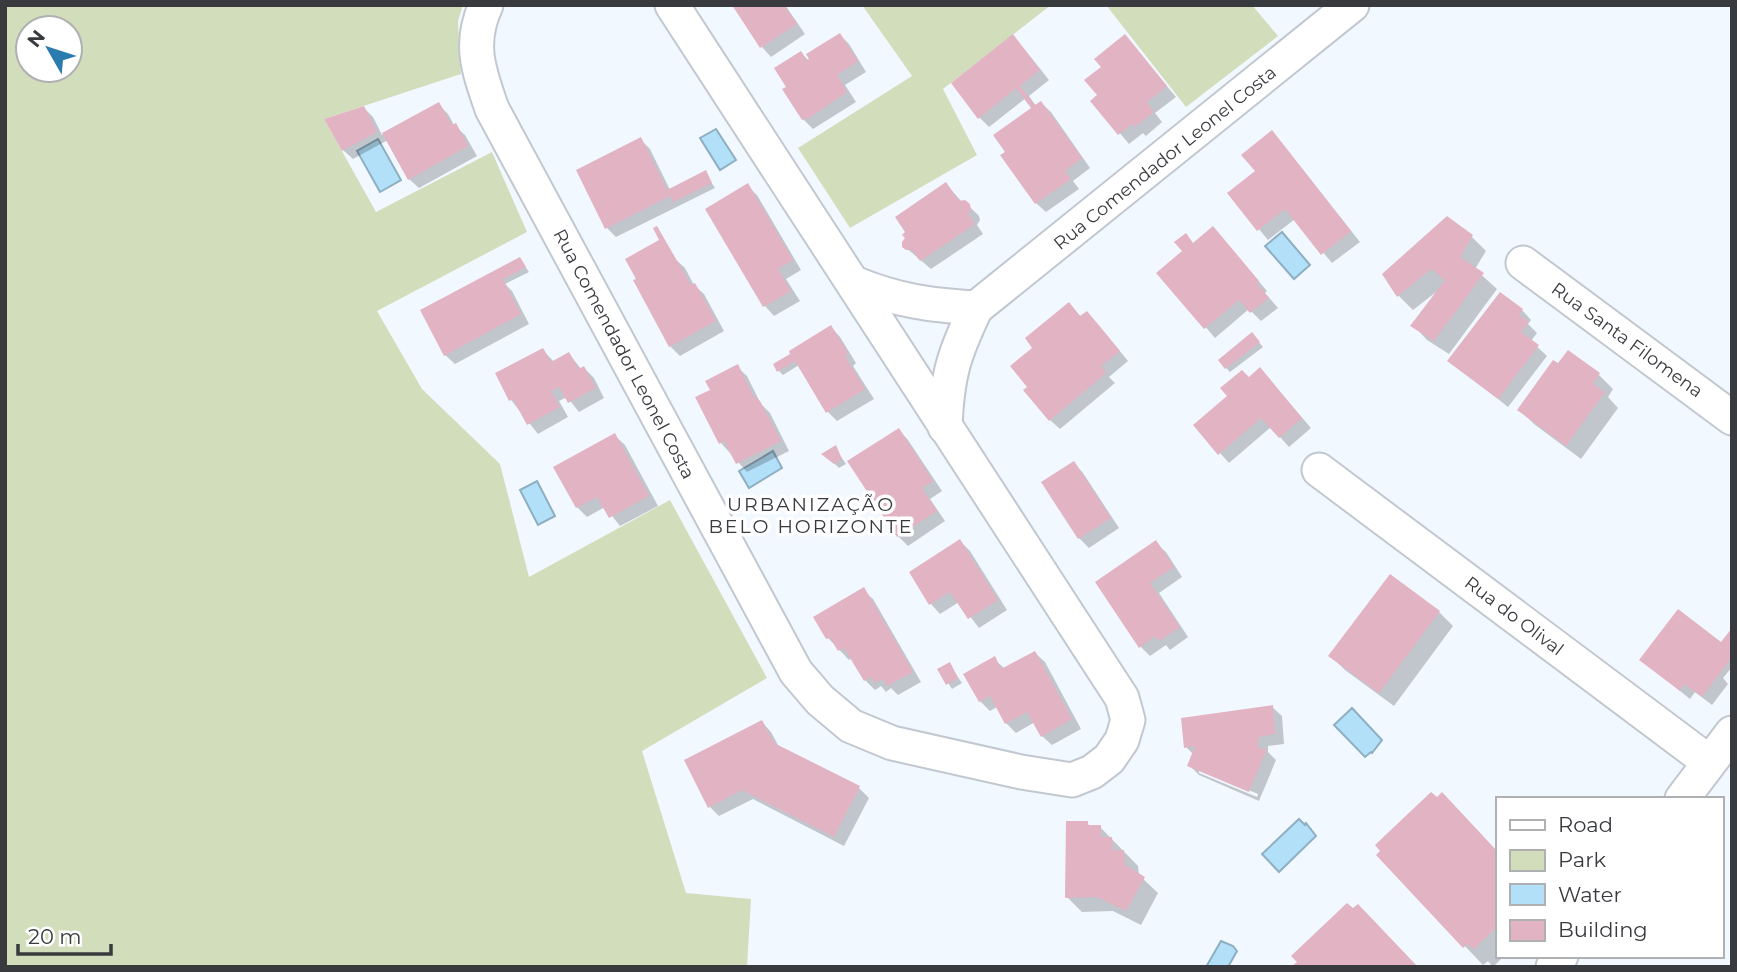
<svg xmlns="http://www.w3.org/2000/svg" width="1737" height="972" font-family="Montserrat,sans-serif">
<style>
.green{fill:#d2debb;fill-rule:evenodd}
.water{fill:#b3e0f9;stroke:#8eaec1;stroke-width:2}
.shadow{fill:#0003;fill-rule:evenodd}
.building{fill:#e2b3c3}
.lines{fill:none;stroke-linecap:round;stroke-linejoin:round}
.street-casing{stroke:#c1c8d0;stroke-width:37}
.street{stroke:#fff;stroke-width:33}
.labels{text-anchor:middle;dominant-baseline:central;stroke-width:7;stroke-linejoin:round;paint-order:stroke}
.street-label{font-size:18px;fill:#383a3e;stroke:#fff}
.neighbourhood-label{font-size:19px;letter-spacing:2px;fill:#383a3e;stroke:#fff}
</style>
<rect width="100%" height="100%" fill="#f2f8ff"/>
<g class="green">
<path d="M5 5H463L458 21 461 74 324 119 376 212 492 152 527 232 377 311 422 389 500 464 529 577 670 500 767 678 642 751 686 893 751 899 747 967H5ZM28 28H70V70H28Z"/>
<path d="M862 5H1051L943 89 977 155 850 228 798 148 912 76Z"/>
<path d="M1106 5H1252L1278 36 1186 107Z"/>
</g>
<g class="water">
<path d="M716 129 736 160 720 170 700 138Z"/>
<path d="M378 139 401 180 380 192 357 151Z"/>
<path d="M1282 232 1310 265 1294 279 1265 246Z"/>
<path d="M773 451 782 468 749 488 739 471Z"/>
<path d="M537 481 555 516 538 525 520 490Z"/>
<path d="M1352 708 1382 740 1372 753 1371 752 1365 757 1334 725Z"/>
<path d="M1299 819 1305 825 1306 823 1316 836 1279 872 1262 854Z"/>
<path d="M1221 941 1233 946 1237 951 1228 967H1206Z"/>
</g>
<g class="shadow">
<path d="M734 5H785L805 34 771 57 762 47Z"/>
<path d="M840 35 849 44 866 72 845 85 856 102 813 129 803 119 788 88 801 53 812 64Z"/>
<path d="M1125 36 1176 97 1155 113 1162 122 1146 136 1143 133 1129 144 1093 101 1099 95 1103 67Z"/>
<path d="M1022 46 1049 80 1029 96 1036 106 1041 103 1051 112 1090 168 1073 181 1079 189 1046 212 1036 203 1034 108 1026 98 989 127 979 117Z"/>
<path d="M438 104 448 114 454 125 465 135 477 156 419 188 409 179 388 140 353 159 343 150 364 108 373 117 382 135Z"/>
<path d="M640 139 650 149 670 190 705 173 715 188 616 237 607 228Z"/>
<path d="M1281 142 1360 242 1332 263 1295 219 1268 240 1229 193 1257 171Z"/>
<path d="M946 184 962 202 969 206 979 216 980 220 977 225 983 234 931 269 904 246Z"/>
<path d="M747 186 757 195 801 270 786 279 800 301 774 316 765 306 707 210Z"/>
<path d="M657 228 675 259 685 268 694 285 704 294 724 331 680 356 670 346 662 241Z"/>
<path d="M1472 237 1486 251 1475 269 1497 289 1449 354 1427 340 1413 325 1440 289 1413 310 1399 296 1384 274Z"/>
<path d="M1222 238 1267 291 1265 293 1278 308 1261 321 1249 309 1215 338 1159 273 1194 244Z"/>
<path d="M520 259 529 272 505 284 512 291 529 324 455 364 445 355 422 311Z"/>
<path d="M1069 304 1081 317 1096 322 1128 361 1109 377 1115 383 1060 429 1050 420 1030 387 1035 348Z"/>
<path d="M1522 310 1531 320 1528 324 1537 333 1531 341 1547 356 1508 407 1450 361Z"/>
<path d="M831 327 840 337 856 363 853 366 874 399 837 421 828 412 799 365 783 375 779 371 790 356 796 362Z"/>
<path d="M1256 339 1263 347 1230 372 1226 368Z"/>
<path d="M543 350 554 362 569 354 582 370 584 368 594 378 604 398 579 412 567 397 559 401 568 417 538 434 511 400Z"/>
<path d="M1568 352 1599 375 1613 389 1608 397 1618 408 1581 459 1534 424 1520 410Z"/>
<path d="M737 367 747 376 761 404 770 413 789 451 747 472 721 443 712 390Z"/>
<path d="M1249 379H1269L1311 428 1289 447 1271 427 1229 463 1220 453Z"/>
<path d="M899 430 908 440 942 491 930 499 945 521 908 546 898 536 850 462Z"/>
<path d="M615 436 625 445 658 506 620 526 605 507 587 517 577 507Z"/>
<path d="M835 448 846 464 839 468 824 454Z"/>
<path d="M1074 463 1083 473 1119 528 1089 548 1079 538Z"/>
<path d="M960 541 970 551 1007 610 979 628 959 602 940 614 931 604 911 573Z"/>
<path d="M1156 543 1166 552 1182 577 1159 593 1188 637 1170 650 1166 645 1150 656 1140 646Z"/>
<path d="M863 590 873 599 921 682 898 695 891 688 886 692 881 686 875 690 865 680 852 658 849 660 828 638Z"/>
<path d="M1439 612 1453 626 1394 706 1345 670 1331 656Z"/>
<path d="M1732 631V667L1723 678 1728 684 1712 705 1695 692 1690 699 1642 660 1721 645Z"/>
<path d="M1035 653 1045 662 1081 729 1052 745 1042 736 1035 722 1016 733 1006 723 997 707 990 711 980 701 994 659 1005 669Z"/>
<path d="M949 664 962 683 952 689 939 669Z"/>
<path d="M1272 707 1282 716 1284 744 1268 746V752L1276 760 1259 801 1199 775 1190 766 1194 755 1186 747ZM1199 769 1258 794 1257 797 1199 773Z"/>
<path d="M762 722 771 732 779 747 859 788 869 798 844 846 753 799 719 816 709 806Z"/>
<path d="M1461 813 1497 852V956H1504L1493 967 1488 961 1483 965 1378 855 1383 851Z"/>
<path d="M1087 823 1091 827H1100L1138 866 1139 875 1158 893 1141 925 1113 911 1082 912 1067 897Z"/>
</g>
<g class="building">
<path d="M732 5H784L797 24 760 48Z"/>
<path d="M840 33 858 61 837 75 847 92 809 118 802 120 782 89 786 87 774 68 801 51 807 60 809 59 806 54Z"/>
<path d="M1013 34 1040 70 1020 86 1035 105 1041 101 1082 158 1065 171 1071 179 1035 204 1000 155 1005 152 993 135 1031 108 1016 88 978 119 951 83Z"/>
<path d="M1125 34 1167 86 1147 102 1154 112 1135 127 1132 124 1118 135 1090 101 1097 95 1084 80 1101 67 1094 59Z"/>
<path d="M439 102 452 125 456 123 468 146 408 180 382 133Z"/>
<path d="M364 106 377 132 342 151 324 119Z"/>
<path d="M1272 130 1351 231 1321 255 1285 209 1257 231 1227 193 1255 171 1241 155Z"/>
<path d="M641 137 667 190 706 170 712 183 673 202 670 196 605 229 576 170Z"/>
<path d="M946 182 959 201 965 200 970 204 971 210 968 214 975 224 920 261 912 250H906L902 247V242L905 238 902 235 905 232 895 217Z"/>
<path d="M748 183 793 260 778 269 791 291 763 307 705 209Z"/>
<path d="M1447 216 1473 235 1460 257 1484 273 1434 341 1410 326 1445 280 1431 269 1397 297 1382 274Z"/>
<path d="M657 226 691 285 695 283 716 321 669 347 633 280 636 279 625 259 659 240 653 228Z"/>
<path d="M1213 226 1259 281 1257 283 1269 298 1250 313 1239 300 1204 329 1156 273 1182 251 1174 242 1186 233 1193 243Z"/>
<path d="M520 257 526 267 503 279 521 314 444 356 420 310Z"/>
<path d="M1500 292 1523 309 1519 315 1529 322 1521 332 1539 345 1498 399 1447 361Z"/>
<path d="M1069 302 1080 316 1087 311 1120 351 1101 366 1106 373 1049 421 1023 390 1027 387 1010 366 1032 348 1025 338Z"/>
<path d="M831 325 848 353 845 356 865 389 826 413 795 361 777 372 773 364 790 354 789 351Z"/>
<path d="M1252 332 1260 342 1225 369 1218 360Z"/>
<path d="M543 348 551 362 569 352 579 369 584 366 596 388 568 403 559 387 551 391 560 407 527 425 513 399 509 401 495 373Z"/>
<path d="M1568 350 1600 373 1593 384 1605 392 1566 446 1517 410 1553 360 1558 363Z"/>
<path d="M738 364 753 395 760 401 781 441 736 464 724 441 719 444 695 397 710 390 705 381Z"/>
<path d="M1260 367 1302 418 1279 438 1261 418 1218 455 1193 425 1227 396 1220 388 1242 370 1249 377Z"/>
<path d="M899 428 933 481 922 488 937 511 897 537 847 461Z"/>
<path d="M615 433 649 496 609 518 597 497 576 508 553 467Z"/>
<path d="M836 445 842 459 834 464 821 454Z"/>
<path d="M1074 461 1111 518 1078 539 1041 482Z"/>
<path d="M960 539 998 600 968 619 950 592 929 605 909 572Z"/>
<path d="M1156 540 1174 567 1150 583 1180 627 1159 641 1155 636 1139 648 1095 582Z"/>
<path d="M1390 574 1440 611 1379 693 1328 656Z"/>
<path d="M864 587 913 672 887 686 883 679 875 683 871 677 864 681 844 648 838 651 830 638 826 639 813 617Z"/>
<path d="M1678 609 1721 642 1732 628V657L1702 697 1684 684 1680 691 1639 660Z"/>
<path d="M1035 651 1072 719 1041 737 1027 712 1005 724 990 696 979 702 963 674 995 656 1001 669Z"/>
<path d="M950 662 958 678 946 685 937 669Z"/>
<path d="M1273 705 1275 734 1259 737 1258 748 1267 749 1249 792 1187 766 1195 746 1184 748 1181 718Z"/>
<path d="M762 720 774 743 860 786 834 837 742 790 708 808 684 760Z"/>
<path d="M1431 792 1437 797 1442 792 1497 851V927L1473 950 1468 944 1463 948 1376 855 1380 851 1375 845Z"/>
<path d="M1066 821H1088V825H1101V837H1112L1113 850H1124L1125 865 1145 877 1126 911 1097 897 1065 898Z"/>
<path d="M1347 903 1353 908 1358 904 1418 967H1291L1297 962 1291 956Z"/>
</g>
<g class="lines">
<defs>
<g id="street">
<path d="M486 5C468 44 479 71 492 109L796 672 820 700 851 726 892 743 1021 772 1072 780 1092 772 1109 759 1122 740 1128 720 1122 698 672 5"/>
<path d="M1523 263 1732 418"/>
<path d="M854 283C898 301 929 305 976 308"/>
<path d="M945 427C947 375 954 354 976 308L1352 5"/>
<path d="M1319 470 1709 762"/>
<path d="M1682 799 1732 733"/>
<path d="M1553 967 1561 956"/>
</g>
</defs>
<use href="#street" class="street-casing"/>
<use href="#street" class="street"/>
</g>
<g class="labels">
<g class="street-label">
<text transform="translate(1165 158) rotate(-39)">Rua Comendador Leonel Costa</text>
<text transform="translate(1627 340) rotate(36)">Rua Santa Filomena</text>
<text transform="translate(624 354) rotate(62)">Rua Comendador Leonel Costa</text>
<text transform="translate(1514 616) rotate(37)">Rua do Olival</text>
</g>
<g class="neighbourhood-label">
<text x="811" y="504">URBANIZAÇÃO<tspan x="811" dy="22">BELO HORIZONTE</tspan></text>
</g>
</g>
<rect width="1737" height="972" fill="none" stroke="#383a3e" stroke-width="14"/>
<rect x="1496" y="797" width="228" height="161" fill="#ffffff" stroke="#afb0b2" stroke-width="2"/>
<rect x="1510" y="820" width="35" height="10" fill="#ffffff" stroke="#afb0b2" stroke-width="2"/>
<text x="1558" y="832" font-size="21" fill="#383a3e">Road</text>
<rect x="1510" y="850" width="35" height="21" fill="#d2debb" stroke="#afb0b2" stroke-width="2"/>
<text x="1558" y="867" font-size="21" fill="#383a3e">Park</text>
<rect x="1510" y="884" width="35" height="21" fill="#b3e0f9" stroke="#afb0b2" stroke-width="2"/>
<text x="1558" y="902" font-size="21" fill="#383a3e">Water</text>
<rect x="1510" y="920" width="35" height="21" fill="#e2b3c3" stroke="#afb0b2" stroke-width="2"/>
<text x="1558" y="937" font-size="21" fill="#383a3e">Building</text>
<g transform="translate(49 49) rotate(309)"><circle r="33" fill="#ffffff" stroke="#afb0b2" stroke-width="2"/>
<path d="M0-5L12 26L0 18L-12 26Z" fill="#297cad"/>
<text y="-10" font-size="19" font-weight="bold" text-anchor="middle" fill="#383a3e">N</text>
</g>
<path d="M18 944v10h93v-10" fill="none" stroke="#383a3e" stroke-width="3.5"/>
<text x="28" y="944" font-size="21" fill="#383a3e" stroke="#ffffff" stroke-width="5" paint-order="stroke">20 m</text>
</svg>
